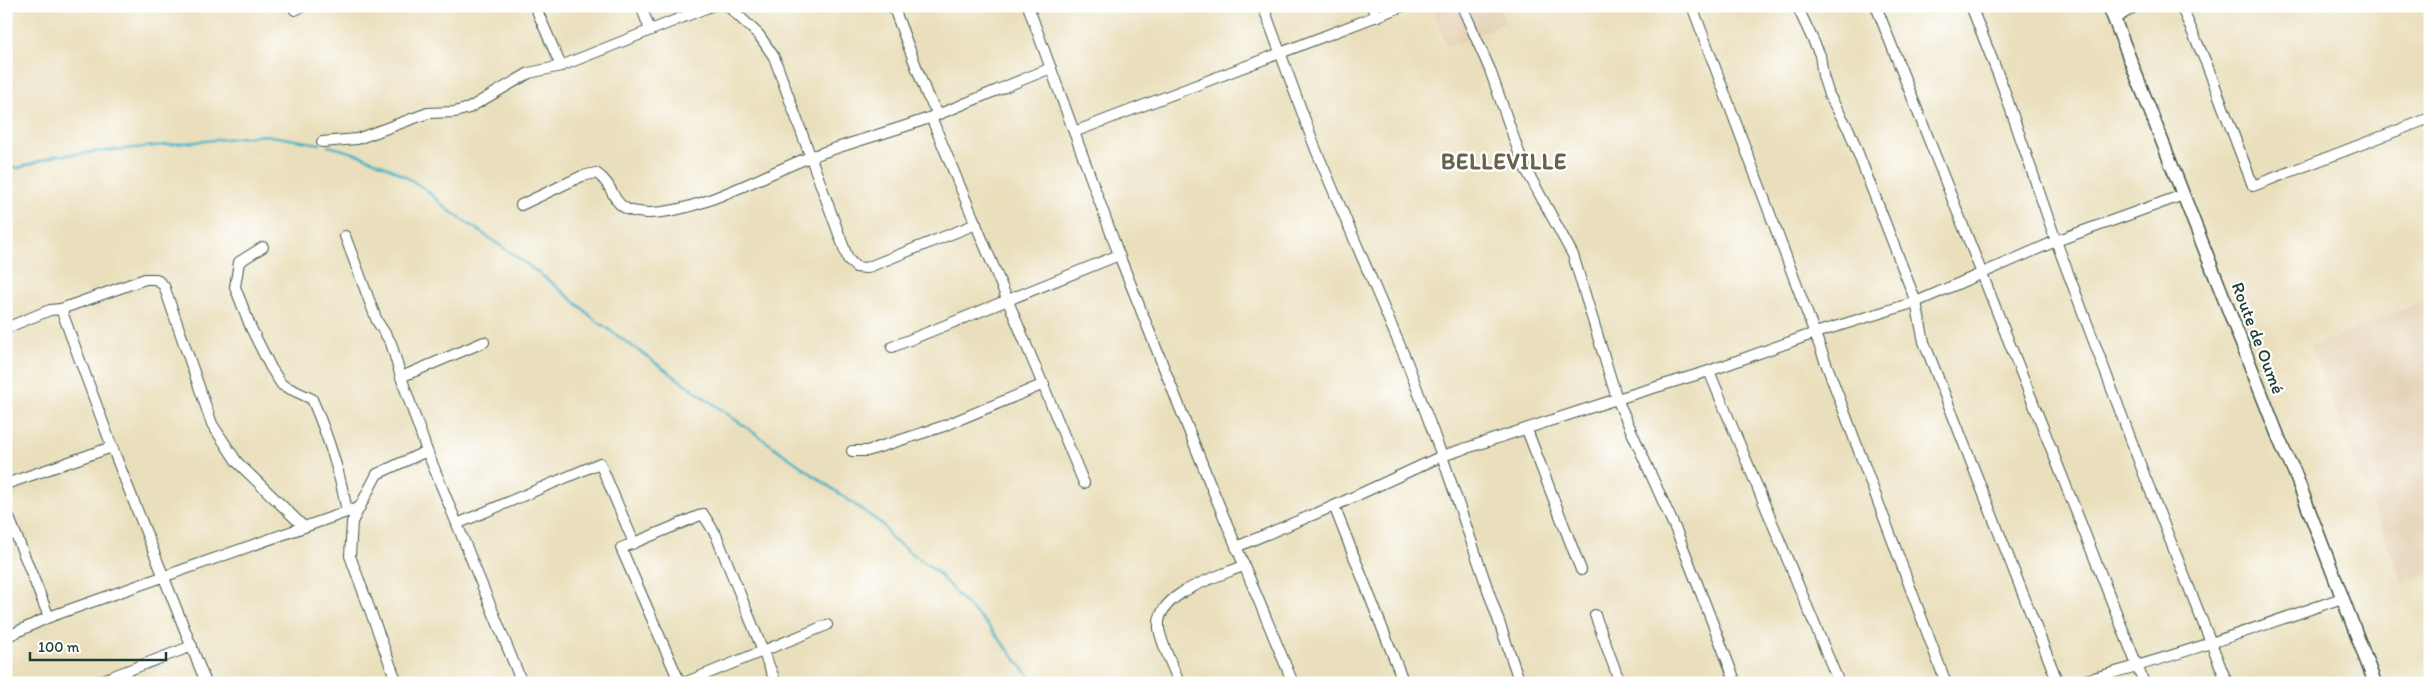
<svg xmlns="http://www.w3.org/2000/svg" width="2436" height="689" font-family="Itim,sans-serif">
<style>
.built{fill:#e4d2b5}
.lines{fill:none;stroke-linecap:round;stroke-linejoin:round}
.stream{stroke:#47b2c5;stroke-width:2.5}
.minor-casing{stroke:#3d5548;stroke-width:12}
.tertiary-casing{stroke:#3d5548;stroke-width:15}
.minor{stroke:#fff;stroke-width:10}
.tertiary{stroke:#fff;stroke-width:12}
.labels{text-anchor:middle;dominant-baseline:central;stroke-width:4.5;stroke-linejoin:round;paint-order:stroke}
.street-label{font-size:18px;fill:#1f3d34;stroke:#fff}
.district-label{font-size:22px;font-weight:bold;letter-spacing:1px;fill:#66634a;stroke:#fff}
</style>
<rect width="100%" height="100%" fill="#fff"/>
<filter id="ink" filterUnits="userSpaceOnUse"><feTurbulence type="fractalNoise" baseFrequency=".02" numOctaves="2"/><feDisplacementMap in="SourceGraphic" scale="10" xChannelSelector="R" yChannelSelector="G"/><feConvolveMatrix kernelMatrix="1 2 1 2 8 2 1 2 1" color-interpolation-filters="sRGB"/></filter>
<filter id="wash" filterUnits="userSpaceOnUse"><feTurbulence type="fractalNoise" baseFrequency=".0096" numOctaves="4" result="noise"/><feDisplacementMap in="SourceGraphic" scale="20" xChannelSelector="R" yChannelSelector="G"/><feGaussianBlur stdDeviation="1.12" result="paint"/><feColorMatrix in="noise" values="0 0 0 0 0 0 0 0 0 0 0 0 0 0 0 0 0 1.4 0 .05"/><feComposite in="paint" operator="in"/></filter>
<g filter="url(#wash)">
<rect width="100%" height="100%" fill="#eadfbc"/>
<g class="built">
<path d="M1431 6H1499L1506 23 1447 47Z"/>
<path d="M2430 298V574L2403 584 2311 347Z"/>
</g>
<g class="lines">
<g class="stream">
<path d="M328 146C364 154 394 168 425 189 435 197 443 207 454 214 503 247 551 279 594 319L882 524 892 539 937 572 960 598 987 624 1035 683"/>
<path d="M6 167 18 168 55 156 265 135 320 144"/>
</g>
</g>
</g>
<g filter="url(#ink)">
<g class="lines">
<defs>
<g id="minor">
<path d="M535 6 561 66"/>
<path d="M641 6 650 30"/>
<path d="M728 6 759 35 774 57 848 259 856 267 866 268 976 224"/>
<path d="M893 6 927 95 938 114"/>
<path d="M1028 6 1119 255 1209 481 1293 683"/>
<path d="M1263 6 1316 150 1407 362 1442 456 1520 683"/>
<path d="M1372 6 1376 17"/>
<path d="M1462 6 1490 70 1523 164 1573 255 1617 399 1679 537 1736 683"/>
<path d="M1692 6 1946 683"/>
<path d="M1797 6 1820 55 1823 76 1829 95 1849 130 1916 302 1924 342 2058 683"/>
<path d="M1876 6 2144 683"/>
<path d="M1971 6 2003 87 2056 241 2145 477 2227 683"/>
<path d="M2181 6 2207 65 2253 186 2430 118"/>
<path d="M295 10 303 6"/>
<path d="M2114 19 2136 6"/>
<path d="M931 117 1084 483"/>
<path d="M1074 132 1403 6"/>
<path d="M322 142 357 139 428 113 455 112 469 108 529 73 561 66 711 6"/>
<path d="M521 205 582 176 596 173C617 186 609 208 638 212 688 220 765 173 813 156 852 142 893 131 932 117 972 101 1011 84 1051 68"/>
<path d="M345 236 377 321 391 343 401 377"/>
<path d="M263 247 239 262 235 287 251 328 271 368 282 385 312 399C328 436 340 472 347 512"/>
<path d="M61 309 145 279H156L164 286 212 424 237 462 304 527"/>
<path d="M6 328 50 310 61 309 112 447 206 683"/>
<path d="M484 342 401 377 427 451 457 524 600 463 634 543 621 548 680 683"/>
<path d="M892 347 1119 255"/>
<path d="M1709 371 1839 683"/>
<path d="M1527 430 1581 570"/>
<path d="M852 451H867L944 426 1044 384"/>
<path d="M6 484 112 447"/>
<path d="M1334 506 1404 683"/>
<path d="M6 510 49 617"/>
<path d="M457 524 522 683"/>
<path d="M634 543 703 514 716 535 776 683"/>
<path d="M1236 547 1334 506 1442 456 1617 399 1709 371 1815 333 1916 302 2056 241 2183 195"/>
<path d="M1595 615 1620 683"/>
<path d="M6 637 49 617 358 508"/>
<path d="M95 683 192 646"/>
<path d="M397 683 350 556 352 522 377 474 427 451"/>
<path d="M684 683 827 625"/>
<path d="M1179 683C1174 669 1160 641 1159 628 1155 593 1218 577 1243 566"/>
<path d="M2074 683C2166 660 2253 629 2342 598"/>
</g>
<path id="tertiary" d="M2109 6 2284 451 2294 471 2375 683"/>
</defs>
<use href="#minor" class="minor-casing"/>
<use href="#tertiary" class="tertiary-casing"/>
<use href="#minor" class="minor"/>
<use href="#tertiary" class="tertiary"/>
</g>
</g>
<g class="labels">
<g class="street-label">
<text transform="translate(2258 338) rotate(69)">Route de Oumé</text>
</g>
<g class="district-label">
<text x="1504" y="161">BELLEVILLE</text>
</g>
</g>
<rect width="2436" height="689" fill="none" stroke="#fff" stroke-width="25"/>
<path d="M30 652v8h136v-8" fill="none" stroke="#1f3d34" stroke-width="2.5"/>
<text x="38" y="652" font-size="15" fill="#1f3d34" stroke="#ffffff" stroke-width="4" paint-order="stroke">100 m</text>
</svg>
